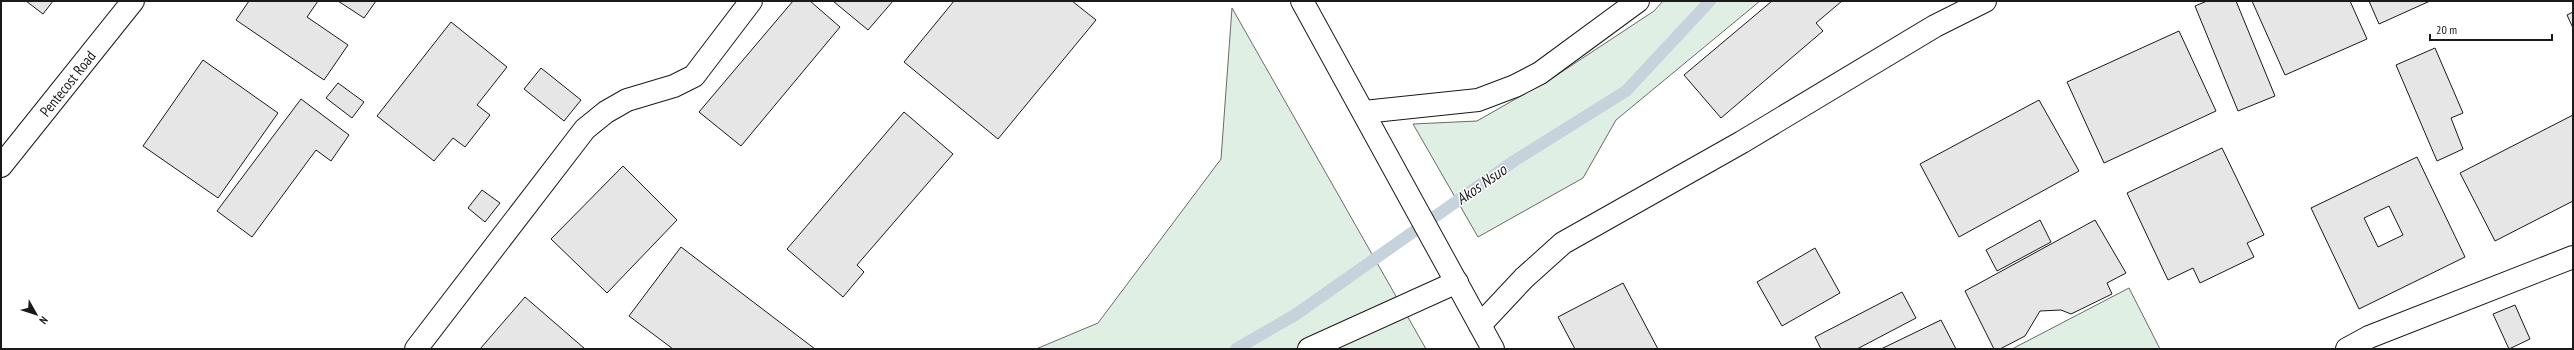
<svg xmlns="http://www.w3.org/2000/svg" width="2574" height="350" font-family="'PT Sans Narrow',sans-serif">
<style>
.green{fill:#e0efe3;stroke:#6a6a6a}
.lines{fill:none;stroke-linecap:round;stroke-linejoin:round}
.stream{stroke:#c6d2dc;stroke-width:12}
.building{fill:#e6e6e6;stroke:#1a1a1a;fill-rule:evenodd}
.minor-casing{stroke:#1a1a1a;stroke-width:24}
.minor{stroke:#fff;stroke-width:22}
.labels{text-anchor:middle;dominant-baseline:central;stroke-width:3;stroke-linejoin:round;paint-order:stroke}
.street-label{font-size:15px;fill:#1a1a1a;stroke:#fff}
.water-label{font-size:16px;font-style:italic;fill:#1a1a1a;stroke:#fff}
</style>
<rect width="100%" height="100%" fill="#fff"/>
<g class="green">
<path d="M1663 1H1760L1616 120 1583 178 1478 237 1413 124 1477 121 1554 77 1654 11Z"/>
<path d="M1232 8 1426 349H1036L1098 323 1221 159Z"/>
<path d="M2129 288 2160 349H2012Z"/>
</g>
<g class="lines">
<path class="stream" d="M1236 349 1295 315 1514 161 1626 91 1710 1"/>
</g>
<g class="building">
<path d="M26 1H53L43 14Z"/>
<path d="M249 1H318L307 17 348 45 324 80 236 20Z"/>
<path d="M338 1H376L364 18Z"/>
<path d="M793 1H810L840 27 741 146 699 112Z"/>
<path d="M833 1H893L868 30Z"/>
<path d="M954 1H1072L1096 20 998 139 904 62Z"/>
<path d="M1772 1H1842L1816 23 1823 31 1721 118 1684 75Z"/>
<path d="M2207 1H2236L2275 96 2238 111 2195 6Z"/>
<path d="M2252 1H2350L2367 39 2285 75Z"/>
<path d="M2369 1H2430L2379 24Z"/>
<path d="M2573 12V28L2567 15Z"/>
<path d="M451 22 507 67 477 105 490 115 465 147 453 138 434 161 377 116Z"/>
<path d="M2179 31 2216 111 2104 163 2067 82Z"/>
<path d="M2435 48 2463 113 2451 118 2463 149 2437 161 2396 65Z"/>
<path d="M203 60 278 113 218 198 143 146Z"/>
<path d="M541 68 581 100 564 121 524 89Z"/>
<path d="M338 83 364 102 352 118 326 98Z"/>
<path d="M301 99 349 135 331 161 316 150 252 237 217 211Z"/>
<path d="M2039 100 2079 171 1959 237 1920 164Z"/>
<path d="M904 112 953 154 857 265 864 272 843 297 787 249Z"/>
<path d="M2573 115V201L2495 241 2460 173Z"/>
<path d="M2222 148 2264 235 2247 243 2254 257 2200 283 2193 268 2168 280 2127 193Z"/>
<path d="M2417 157 2465 257 2359 309 2311 208ZM2389 206 2403 235 2378 247 2364 218Z"/>
<path d="M623 166 677 220 607 293 551 239Z"/>
<path d="M482 190 500 203 485 222 468 208Z"/>
<path d="M2040 220 2051 242 1997 271 1986 250Z"/>
<path d="M2095 220 2126 273 2107 283 2112 294 2071 314 2061 310 2040 311 2025 336 2000 349H1994L1965 291Z"/>
<path d="M681 247 815 349H673L629 316Z"/>
<path d="M1815 248 1840 293 1782 326 1757 282Z"/>
<path d="M1623 283 1658 349H1575L1558 317Z"/>
<path d="M1902 292 1916 318 1857 349H1821L1815 337Z"/>
<path d="M525 297 585 349H480Z"/>
<path d="M2515 305 2530 339 2509 349 2493 314Z"/>
<path d="M1941 320 1956 349H1881Z"/>
</g>
<g class="lines">
<defs>
<g id="minor">
<path d="M1302 1 1493 349"/>
<path d="M1364 112 1478 100 1515 86 1540 73 1638 1"/>
<path id="s1" d="M1 166 133 1"/>
<path d="M1480 325 1524 278 1563 243 1742 142 1935 26 1985 1"/>
<path d="M416 349 585 129 606 112 627 100 674 86 694 76 751 1"/>
<path d="M1309 349 1457 282"/>
<path d="M2347 349 2369 337 2573 257"/>
</g>
</defs>
<use href="#minor" class="minor-casing"/>
<use href="#minor" class="minor"/>
</g>
<g class="labels">
<g class="street-label">
<text stroke="none"><textPath href="#s1" startOffset="106">Pentecost Road</textPath></text>
</g>
<g class="water-label">
<text transform="translate(1481 184) rotate(-35)">Akos Nsuo</text>
</g>
</g>
<rect width="2574" height="350" fill="none" stroke="#1a1a1a" stroke-width="4"/>
<g transform="translate(36 314) rotate(129)" stroke="#ffffff" stroke-width="3" paint-order="stroke">
<path d="M0-3L7 15L0 10L-7 15Z" fill="#1a1a1a"/>
<text y="-6" font-size="11" font-weight="bold" text-anchor="middle" fill="#1a1a1a">N</text>
</g>
<path d="M2430 34v6h122v-6" fill="none" stroke="#1a1a1a" stroke-width="2"/>
<text x="2436" y="34" font-size="12" fill="#1a1a1a" stroke="#ffffff" stroke-width="3" paint-order="stroke">20 m</text>
</svg>
